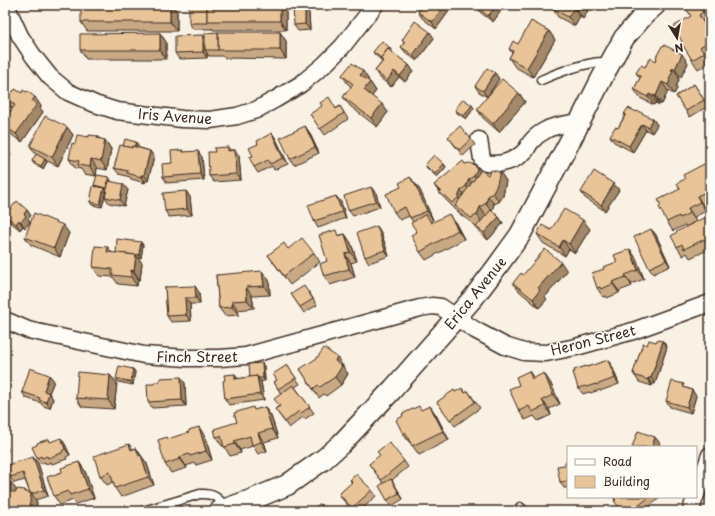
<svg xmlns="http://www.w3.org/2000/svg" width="715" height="516" font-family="'Playpen Sans',sans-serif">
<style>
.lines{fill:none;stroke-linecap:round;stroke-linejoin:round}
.service-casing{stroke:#3b2a1e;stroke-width:11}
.minor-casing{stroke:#3b2a1e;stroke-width:19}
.tertiary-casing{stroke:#3b2a1e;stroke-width:23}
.service{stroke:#fdfcf7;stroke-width:8}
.minor{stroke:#fdfcf7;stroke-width:16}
.tertiary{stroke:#fdfcf7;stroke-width:20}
.wall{fill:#c8a984;stroke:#3b2a1e}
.shaded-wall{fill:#a3896b;stroke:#3b2a1e}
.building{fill:#e9c499;stroke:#3b2a1e}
.labels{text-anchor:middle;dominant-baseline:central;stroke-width:3;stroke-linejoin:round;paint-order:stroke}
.street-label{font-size:14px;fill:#3b2a1e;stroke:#fdfcf7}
</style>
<rect width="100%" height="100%" fill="#f9f1e4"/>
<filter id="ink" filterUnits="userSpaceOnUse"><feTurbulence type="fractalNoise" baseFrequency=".025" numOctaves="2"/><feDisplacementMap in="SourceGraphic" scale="8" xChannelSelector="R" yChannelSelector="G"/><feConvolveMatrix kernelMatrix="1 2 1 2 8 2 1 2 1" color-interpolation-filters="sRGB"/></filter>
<g filter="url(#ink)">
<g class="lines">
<defs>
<g id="service">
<path d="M541 80C557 73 575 66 593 63 598 62 603 62 608 62"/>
<path d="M520 507 524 511"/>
<path d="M143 511 200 494C214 493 218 498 227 508"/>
</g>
<g id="minor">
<path d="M6 5 20 36 34 57 50 77 68 92 95 104 117 111 182 119 210 120 237 116 256 110 276 99 301 84 324 65 342 47 375 5"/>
<path d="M479 140 482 159 486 163C500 166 516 161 526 150 528 147 529 144 531 142 535 137 540 133 546 130 554 125 569 124 579 122"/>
<path d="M5 320 28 330 144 355 187 358H220L246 356 420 308 432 306 441 307 475 330 505 346 524 352 546 353 576 347 633 331 710 303"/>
<path d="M696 495 710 455"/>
<path d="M691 511 695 497"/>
</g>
<path id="tertiary" d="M220 511 251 500 287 485 324 459 341 444 393 389 474 297 496 268 520 235 569 143 603 76 624 38 645 14 655 5"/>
</defs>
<use href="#service" class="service-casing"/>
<use href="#minor" class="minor-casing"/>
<use href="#tertiary" class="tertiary-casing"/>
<use href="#service" class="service"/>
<use href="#minor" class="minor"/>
<use href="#tertiary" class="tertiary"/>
</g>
<g class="wall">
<path d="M423 5H450L452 7 436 29 422 18 418 12Z"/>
<path d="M478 5H505L493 22 481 13 477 7Z"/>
<path d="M554 5H589L590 7 583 19 580 17 575 26 558 17 552 8Z"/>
<path d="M702 9 709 21 705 24 710 33V54L706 56 710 62 698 69 692 60 682 41 691 16Z"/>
<path d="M177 11V31H87L81 22Z"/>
<path d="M286 11V30H213L212 28V29H193L189 23Z"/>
<path d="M309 13 310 30 298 31 294 25Z"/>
<path d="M549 31 555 40 533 77 515 67 509 58 512 53 509 49 518 44Z"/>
<path d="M280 32 286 41V59L224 58 222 56H209L207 53V58L179 59 175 53 205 38Z"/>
<path d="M160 33 166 42V59H86L80 50Z"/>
<path d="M434 38 417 61 406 53 401 47 404 43 402 40Z"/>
<path d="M389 47 391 50 390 51 409 65 413 71 405 82 399 77 391 87 379 77 375 71 382 62 380 59 375 55 373 52Z"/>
<path d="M656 57 688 63 681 77H679L678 78 679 80 676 87 677 89 674 94 668 91 662 104H660L659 105 656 103 654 105 640 98 634 89 640 78 636 73 645 67 650 60 656 61 657 58Z"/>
<path d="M495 73 499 79 487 97 479 92 475 86Z"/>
<path d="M342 75 369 80 368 81 370 82 376 91 372 96 388 112 377 127 350 106 343 97 351 87 348 84Z"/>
<path d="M694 84 708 106 690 117 676 96Z"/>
<path d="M13 92 41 106 40 108 43 112 22 142 13 136 7 128 9 125 5 119 12 108 11 107 5 99Z"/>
<path d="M519 93 525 102 499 132 483 118 477 109Z"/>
<path d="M340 106 348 119 325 135 310 114 337 108Z"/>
<path d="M474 108 466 119 457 113 455 110Z"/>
<path d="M637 112 653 119 657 125 652 133 646 130 633 152 614 142 610 136 618 128 625 115 624 114Z"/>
<path d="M305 126 309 132 319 153 294 165 290 159Z"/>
<path d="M67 127 73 135 58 166 45 160 47 162 43 169 34 164 32 161 36 155 30 146Z"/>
<path d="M272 133 276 139 288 164 274 170 272 166 258 173 254 167 253 156 258 144Z"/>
<path d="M448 137 471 139 475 145 463 156Z"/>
<path d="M99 139 105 140 111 149 107 170 97 168 96 176 84 174 81 169 75 168 69 159 75 144Z"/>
<path d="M138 145 137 147 150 151 154 157 148 181H145V183L131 179 130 177 119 174 114 168 123 146Z"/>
<path d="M228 147 230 150H235L239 156 241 180 214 182 209 176 215 152Z"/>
<path d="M183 150 184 152 202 157 204 180 167 183 163 177 172 163Z"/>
<path d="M444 164 446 167 437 177 427 168 425 165Z"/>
<path d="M465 164 480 172 488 175 500 172 506 181 503 196 499 202 494 204 492 211 499 217 503 223 488 240 480 233 476 227V226L461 215 458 211V212L440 194 434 185Z"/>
<path d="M710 169V202L703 205 706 211 694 217 696 221 686 227 685 225 673 231 667 222 680 189Z"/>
<path d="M410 177 420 190 433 220 431 221 432 223 455 222 464 239 426 260 420 252 417 232 413 222 409 216 400 220 394 212Z"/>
<path d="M111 180 110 181 128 190 124 206 109 203 105 197 107 190H105L106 191 102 207 92 205 90 202 95 186 94 185Z"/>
<path d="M614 184 619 190 605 211 585 198 581 192Z"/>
<path d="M186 191 190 197 192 215 169 217 165 211Z"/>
<path d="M376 193 380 207 353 216 348 210Z"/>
<path d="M341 202 346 218 318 228 314 221Z"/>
<path d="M27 210 31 216 28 219 30 222 25 228 23 226 20 230 9 221 5 215Z"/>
<path d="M707 216 710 220V249L690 258 687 253 683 256 677 247Z"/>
<path d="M590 229 575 253 569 249 565 256 543 243 537 234 551 230Z"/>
<path d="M651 229 656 235 670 266 653 274 649 268Z"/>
<path d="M381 232 389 256 369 263 365 257Z"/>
<path d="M69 233 60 257 31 245 25 237Z"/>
<path d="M345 234 351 243 357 261 351 263 355 277 330 285 324 276 327 261 340 235Z"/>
<path d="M141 242 143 245 141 258H138L142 263 140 280 138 279 137 286 118 284 113 277 99 276 93 267 116 253Z"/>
<path d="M288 249 314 253 320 262 290 285 268 255Z"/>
<path d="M636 258 644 279 631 284 632 286 619 291V293L607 298 606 296 603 297 597 288Z"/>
<path d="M567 271 545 297 547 299 539 308 519 291 513 283 523 275Z"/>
<path d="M216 275 269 280 270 295 252 296 254 308 238 310 239 315 225 316 219 308Z"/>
<path d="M165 287 199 292 200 304H190L191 321 171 322 167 316Z"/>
<path d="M309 292 317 305 304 313 291 294Z"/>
<path d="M663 341 667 347 655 384H652V386L639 382 633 373 647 345Z"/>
<path d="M287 365 300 384 295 387 314 413 305 419 303 417 289 428 275 409 279 406 281 394 274 382 277 380Z"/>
<path d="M264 366 265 381H261L264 400 229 405 225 399V380L235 374 238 379 250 377Z"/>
<path d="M344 366 343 367 348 374 341 385 326 396 324 394 319 398 300 369Z"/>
<path d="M586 366 587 367 612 366 619 384 600 391V390L590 393 589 392 583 394 578 388Z"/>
<path d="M133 369 135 372 133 385 118 382 116 379Z"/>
<path d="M529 371 534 378 550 382 560 404 549 409 551 415 538 421 534 416 525 420 519 411V385Z"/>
<path d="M49 375 54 381 49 393 53 399 50 408 43 406 41 403 26 398 22 392Z"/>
<path d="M110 375 117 383 114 409 82 407 76 398Z"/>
<path d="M185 383 186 406 152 408 148 402Z"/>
<path d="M687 388 692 390 696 396 691 413 670 407 666 401Z"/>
<path d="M468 391 480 408 455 426 437 402 455 392 465 393Z"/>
<path d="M430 406 436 415 449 440 419 455 410 442H409L403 434 422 410Z"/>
<path d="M265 407 271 416 278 438 264 442 267 451 258 454 253 446 240 450 241 453 230 456 224 446H222L216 437 237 422 255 410Z"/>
<path d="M205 436 212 460 196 465 195 463 186 466 187 468 171 473 165 464 169 439Z"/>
<path d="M51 442 65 444 70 455 66 457 67 459 52 464 51 462 46 464 45 462 41 464 37 458Z"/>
<path d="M129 444 133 449 136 448 147 464 154 485 121 497 115 488 113 482 107 485 100 476Z"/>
<path d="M33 457 38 463 48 496 35 500 37 502 36 511H5V482L17 491 30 493 25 480 14 483 10 477Z"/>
<path d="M404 461 408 467 392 480 403 499 392 506 387 500 384 484 369 464Z"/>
<path d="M79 462 85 471 94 498 76 504 73 500 60 505 54 496 62 472Z"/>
<path d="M568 462V488H564L560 482 565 465Z"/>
<path d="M350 480 372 490 376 496 360 511H353L343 500 339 494 352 483Z"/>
<path d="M613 497H661L644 511H621Z"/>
<path d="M321 504 325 511H307Z"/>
</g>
<g class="shaded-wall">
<path d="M170 5H172L177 11V31L170 22Z"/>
<path d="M280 5H282L286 11V30L280 21Z"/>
<path d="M445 5H450L452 7 436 29 432 22Z"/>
<path d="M497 5H505L493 22 488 16Z"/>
<path d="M579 5H589L590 7 583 19 577 10Z"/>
<path d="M699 5 702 9 709 21 703 12Z"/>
<path d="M305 7 309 13 310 30 305 24Z"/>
<path d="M574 8 580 17 575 26 568 17Z"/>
<path d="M699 15 705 24 710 33V34Z"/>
<path d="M549 31 555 40 533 77 527 68Z"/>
<path d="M280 32 286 41V59L280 50Z"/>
<path d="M430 32 434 38 417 61 413 55Z"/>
<path d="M160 33 166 42V59L160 50Z"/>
<path d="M203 35 207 41 205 50 207 53V58L203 52Z"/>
<path d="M389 47 391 50 383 61 381 58Z"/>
<path d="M682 54 688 63 681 77 675 69Z"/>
<path d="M409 65 413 71 405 82 400 76Z"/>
<path d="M673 68 679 77 678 78 679 80 676 87 677 89 674 94 668 85 669 79Z"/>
<path d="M363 71 369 80 366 83 360 75Z"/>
<path d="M394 71 399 77 391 87 387 81Z"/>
<path d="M495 73 499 79 487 97 483 91Z"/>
<path d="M370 82 376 91 370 99 364 90Z"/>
<path d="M662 82 668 91 662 104 656 96Z"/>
<path d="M519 93 525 102 499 132 493 124Z"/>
<path d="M649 94 656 103 654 105 648 97Z"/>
<path d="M654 95 660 104 659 105 653 96Z"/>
<path d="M35 97 41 106 40 108 43 112 22 142 16 134 32 101Z"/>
<path d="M382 104 388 112 377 127 371 118Z"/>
<path d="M472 105 474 108 466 119 464 116Z"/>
<path d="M653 119 657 125 652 133 648 127Z"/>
<path d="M642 124 646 130 633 152 629 146Z"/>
<path d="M305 126 309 132 319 153 315 147Z"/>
<path d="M67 127 73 135 58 166 52 157Z"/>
<path d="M272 133 276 139 288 164 283 158Z"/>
<path d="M98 136 104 145 105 140 111 149 107 170 101 161 97 138Z"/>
<path d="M136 142 138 145 136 154 134 151Z"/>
<path d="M235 150 239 156 241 180 236 174Z"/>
<path d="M150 151 154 157 148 181 144 175Z"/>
<path d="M198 151 202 157 204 180 200 174Z"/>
<path d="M9 152 11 155 6 163 5 162V158Z"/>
<path d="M45 159 47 162 43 169 41 166Z"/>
<path d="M91 159 97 168 96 176 90 167Z"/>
<path d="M444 164 446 167 437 177 434 174Z"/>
<path d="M475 165 481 174 480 185 474 176Z"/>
<path d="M500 172 506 181 503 196 499 202 493 193Z"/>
<path d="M141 175 145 181V183L141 177Z"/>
<path d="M109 177 111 180 108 191 106 188Z"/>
<path d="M410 177 420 190 433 220 427 211Z"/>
<path d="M469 179 475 188 472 195 466 186Z"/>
<path d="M123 184 128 190 124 206 120 200Z"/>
<path d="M614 184 619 190 605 211 601 205Z"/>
<path d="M371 187 376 193 380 207 376 201Z"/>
<path d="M104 188 106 191 102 207 100 204Z"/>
<path d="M461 190 467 199 465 206 458 198Z"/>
<path d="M186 191 190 197 192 215 187 209Z"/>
<path d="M336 196 341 202 346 218 342 212Z"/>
<path d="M488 196 494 204 492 212 486 203Z"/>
<path d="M697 196 703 205 706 211 700 202Z"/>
<path d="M480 207 486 216 483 224 477 215Z"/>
<path d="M688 208 694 217 696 221 690 213Z"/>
<path d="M27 210 31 216 28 219 30 222 25 228 21 222 24 214Z"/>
<path d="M449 214 455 222 464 239 458 230Z"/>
<path d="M499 217 503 223 488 240 484 233Z"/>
<path d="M19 220 23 226 20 230 16 224Z"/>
<path d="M583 220 590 229 575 253 569 244Z"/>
<path d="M63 225 69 233 60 257 54 248Z"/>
<path d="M377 226 381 232 389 256 385 250Z"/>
<path d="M651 229 656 235 670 266 666 260Z"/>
<path d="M345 234 351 243 357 261 350 252Z"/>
<path d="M563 240 569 249 565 256 559 247Z"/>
<path d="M141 242 143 245 141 258 139 255Z"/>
<path d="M108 247 114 256 107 252Z"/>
<path d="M630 249 636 258 644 279 638 270Z"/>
<path d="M345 254 351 263 355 277 349 269Z"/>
<path d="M136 255 142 263 140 280 134 271Z"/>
<path d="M561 262 567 271 545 297 547 299 539 308 533 299 538 288Z"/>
<path d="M131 270 138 279 137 286 131 277Z"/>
<path d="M262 271 269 280 270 295 264 286Z"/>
<path d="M625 275 631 284 632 286 626 277Z"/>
<path d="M612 282 619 291V293L613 284Z"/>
<path d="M195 286 199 292 200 304 196 298Z"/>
<path d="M246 287 252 296 254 308 247 300Z"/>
<path d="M185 298 190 304 191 321 186 315Z"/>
<path d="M232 301 238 310 239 315 232 307Z"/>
<path d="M663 341 667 347 655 384 651 378Z"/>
<path d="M337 357 348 374 341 385 335 377V361Z"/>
<path d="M608 360 612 366 619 384 615 378Z"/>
<path d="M262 363 264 366 265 381 263 378Z"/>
<path d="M133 369 135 372 133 385 131 382Z"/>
<path d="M544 373 550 382 560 404 553 395Z"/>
<path d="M235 374 239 380 235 379Z"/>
<path d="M49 375 54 381 49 393 53 399 50 408 46 402 44 391Z"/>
<path d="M110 375 117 383 114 409 108 400Z"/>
<path d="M257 376 261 382 264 400 260 394Z"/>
<path d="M181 377 185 383 186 406 182 400Z"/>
<path d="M648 378 652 384V386L648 380Z"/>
<path d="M5 385 9 390 5 398Z"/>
<path d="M692 390 696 396 691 413 687 407Z"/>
<path d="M542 400 549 409 551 415 545 406Z"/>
<path d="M430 406 436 415 449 440 443 431Z"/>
<path d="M265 407 271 416 278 438 272 429Z"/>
<path d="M199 427 205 436 212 460 206 451Z"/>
<path d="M258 433 264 442 267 451 261 442Z"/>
<path d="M655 437 660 443 658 447H652Z"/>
<path d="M61 438 65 444 70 455 65 449Z"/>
<path d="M234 441 240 450 241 453 235 444Z"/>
<path d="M5 444 8 449 5 459Z"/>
<path d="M136 448 147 464 154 485 148 477 139 456Z"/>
<path d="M33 457 38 463 48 496 44 490Z"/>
<path d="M180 457 186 466 187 468 180 459Z"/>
<path d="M79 462 85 471 94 498 88 489Z"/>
<path d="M391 479 395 485 403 499 399 493Z"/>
<path d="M11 482 17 491 16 501 10 492Z"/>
<path d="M25 490 30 497 31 493 37 502 36 511H29L25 492Z"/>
</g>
<g class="building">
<rect x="81" y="5" width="89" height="17"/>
<path d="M189 5H207V21L208 23H189Z"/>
<rect x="207" y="5" width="73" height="16"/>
<path d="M423 5H445L432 22 418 12Z"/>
<path d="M478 5H497L488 16 477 7Z"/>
<path d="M554 5H579L577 10 574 8 568 17 552 8Z"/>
<path d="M688 5H699L703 12 699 15 710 34V41L700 47 704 53 692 60 681 42 682 41 673 27 691 16 685 7Z"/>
<path d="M293 7H305V24L294 25Z"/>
<path d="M710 11V18L707 13Z"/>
<path d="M415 21 430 32 413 55 401 47 405 42 402 40Z"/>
<path d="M531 21 549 31 527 68 509 58 513 51 509 49 513 41 518 44Z"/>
<rect x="218" y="32" width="62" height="18"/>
<path d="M218 32V50H205V33Z"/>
<path d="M160 33V50H80V34Z"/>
<path d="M203 35V52L175 53V36Z"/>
<path d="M382 41 389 47 381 58 373 52Z"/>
<path d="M664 45 682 54 675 69 673 68 671 70 673 71 669 79 670 80 668 85 662 82 656 96 654 95 653 96 649 94 648 97 634 89 641 76 636 73 641 65 645 67 649 60H650L651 58 656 61 657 58 656 57 662 46H663Z"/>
<path d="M388 49 409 65 400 76 394 71 387 81 375 71 383 61 380 59Z"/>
<path d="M352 63 363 71 360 75 370 82 364 90 382 104 371 118 343 97 353 84 342 75Z"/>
<path d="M487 68 495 73 483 91 475 86Z"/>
<path d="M502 79 519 93 493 124 477 109Z"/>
<path d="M694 84 704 100 686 111 676 96Z"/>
<path d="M15 89 22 93 23 90 26 92 27 91 35 97 32 101 37 104 16 134 7 128 10 122 5 119 15 105 5 99V98L10 90 13 92Z"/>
<path d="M329 97 336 109 340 106 344 113 320 129 310 114 322 106 320 103Z"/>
<path d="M463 99 472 105 464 116 455 110Z"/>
<path d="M628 108 637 112 638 111 653 119 648 127 642 124 629 146 610 136 615 127 618 128 626 114H624Z"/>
<path d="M45 116 67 127 52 157 30 146Z"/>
<path d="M305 126 315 147 290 159 280 138Z"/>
<path d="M460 126 471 139 459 150 448 137Z"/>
<path d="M272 133 283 158 270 164 268 160 254 167 249 157 253 156 249 148 258 144 257 141Z"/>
<path d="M77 135 89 137V135L98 136 97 138 105 140 101 161 91 159 90 167 78 165 79 161 69 159 72 143 75 144Z"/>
<path d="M125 139 136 142 134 147 132 146V148L123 146Z"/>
<path d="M120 145 132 148V146L150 151 144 175H141V177L127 173 128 171 114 168Z"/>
<path d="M228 147V151L235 150 236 174 209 176 208 152H215L214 148Z"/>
<path d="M5 150 9 152 5 158Z"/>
<path d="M183 150V152L198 151 200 174 163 177 162 164 172 163 171 151Z"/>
<path d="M36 154 45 159 41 166 32 161Z"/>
<path d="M434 155 444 164 434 174 425 165Z"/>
<path d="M463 161 465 164 469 163 475 165 477 169 474 176 469 179 466 186 461 190 458 198 452 203 434 185Z"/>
<path d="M706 163 710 171V190L697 196 700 202 688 208 690 213 680 218 679 216 667 222 659 207 661 205 658 200 680 189 677 183 685 179 683 175Z"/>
<path d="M481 170 488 175 491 170 500 172 496 187 493 193 488 196 486 203 480 207 477 215 471 218 455 206Z"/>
<path d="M594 171 614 184 601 205 581 192Z"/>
<path d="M97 175 109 177 106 188 94 185Z"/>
<path d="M410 177 413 182H414L427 211 410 218 405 207 394 212 386 194 401 187 399 183Z"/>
<path d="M109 181 123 184 120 200 105 197Z"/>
<path d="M93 186 104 188 100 204 90 202Z"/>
<path d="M371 187 376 201 348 210 344 196Z"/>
<path d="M186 191 187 209 165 211 163 193Z"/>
<path d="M336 196 342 212 314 221 308 205Z"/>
<path d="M17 201 27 210 24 214 26 216 21 222 19 220 16 224 5 215Z"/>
<path d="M564 209 583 220 569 244 563 240 559 247 537 234 542 225 551 230Z"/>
<path d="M491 210 499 217 484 233 476 227Z"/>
<path d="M34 213 63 225 54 248 25 237Z"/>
<path d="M426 214 431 223 449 214 458 230 420 252 411 235 417 232 411 223Z"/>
<path d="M707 216 710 221V247H709L705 239 684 249 682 244 677 247 671 236 676 233V232Z"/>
<path d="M377 226 385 250 365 257 357 233Z"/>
<path d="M651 229 666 260 649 268 634 237Z"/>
<path d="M336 230 338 236 345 234 350 252 345 254 349 269 324 276 320 264 327 261 319 235Z"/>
<path d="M302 238 314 253 284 276 268 255 284 243 288 249Z"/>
<path d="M117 239 141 242 139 255 116 253Z"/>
<path d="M95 246 108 247 107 252 136 255 134 271 131 270V277L112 275V269L93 267Z"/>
<path d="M545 249 561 262 538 288 540 290 533 299 513 283 521 273 523 275Z"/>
<path d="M630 249 638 270 625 275 626 277 612 282 613 284 601 289 600 287 597 288 592 273 604 269 603 267 617 262 614 255Z"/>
<path d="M262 271 264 286 246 287 247 300 232 301V307L219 308 216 275Z"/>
<path d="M195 286 196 298H185L186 315 167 316 165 287Z"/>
<path d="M304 286 313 299 300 307 291 294Z"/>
<path d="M649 340 656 342 657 340 663 341 651 378H648V380L634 375 635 373H633L643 343 647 345Z"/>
<path d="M324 348 337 357 335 361 342 366 335 377 320 387 318 385 313 389 300 369 317 358Z"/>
<path d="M608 360 615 378 596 385V384L586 387 585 386 578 388 573 372H575L574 370 586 366 587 367Z"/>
<path d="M262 363 263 378H259L257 376 250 377 249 364Z"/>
<path d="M287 365 296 378 278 389 274 382 277 380 273 374Z"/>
<path d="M119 366 133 369 131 382 116 379Z"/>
<path d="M30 368 49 375 44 391 49 393 46 402 39 400 40 398 22 392Z"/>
<path d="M529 371 532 379 544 373 553 395 542 400 545 406 532 412 529 406 519 411 509 389 519 385 516 377Z"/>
<path d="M78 372 110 375 108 400 76 398Z"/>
<path d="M235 374V379L257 376 260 394 225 399 223 381 225 380 224 375Z"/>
<path d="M181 377 182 400 148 402 147 384H154V382H160V378Z"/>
<path d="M672 381 684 384 683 387 692 390 687 407 666 401Z"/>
<path d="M293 385 310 407 301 413 299 411 285 422 275 409 280 406 274 399Z"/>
<path d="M462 388 465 393 468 391 475 402 450 420 437 402 454 390 455 392Z"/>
<path d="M419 406 421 410 430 406 443 431 412 446 405 432 403 434 396 420 403 416 402 414Z"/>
<path d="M253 407 254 410 265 407 272 429 258 433 261 442 252 445 250 436 234 441 235 444 224 447 221 436 216 437 214 429 237 422 234 413Z"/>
<path d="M199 427 206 451 190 456 189 454 180 457V459L165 464 158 440 167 437 168 439 189 432V430Z"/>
<path d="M638 431 655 437 652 447H632Z"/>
<path d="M61 438 65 449 62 451V453L48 458 47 456 42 458 41 456 37 458 32 447 37 445V443L49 439 50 442Z"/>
<path d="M389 442 404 461 381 480 369 464 380 455 377 452Z"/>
<path d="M129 444 131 450 136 448 139 456 141 455 148 477 115 488 110 472 100 476 94 456Z"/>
<path d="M33 457 44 490 31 494V493H30L23 473 10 477 7 465Z"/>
<path d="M79 462 88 489 70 495 68 491 54 496 47 477 62 472 61 468Z"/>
<path d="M565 462H568V481L560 482 557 466 565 465Z"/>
<path d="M356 474 372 490 352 508 339 494 352 482 350 480Z"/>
<path d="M391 479 399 493 387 500 379 486Z"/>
<path d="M5 482H11L10 492H16L17 489 25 490V492L31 493 29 511H18V510L5 509Z"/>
<path d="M613 497H649L632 511 630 508 627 511H622L614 501 616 500Z"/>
<path d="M321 504 322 507 320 508 322 511H307Z"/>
<path d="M503 508 505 511H500Z"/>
</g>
</g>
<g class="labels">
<g class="street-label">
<text transform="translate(175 116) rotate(4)">Iris Avenue</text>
<text transform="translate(475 293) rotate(-51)">Erica Avenue</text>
<text transform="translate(593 340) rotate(-14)">Heron Street</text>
<text x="197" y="356">Finch Street</text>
</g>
</g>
<rect width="715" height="516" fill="none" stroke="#fdfcf7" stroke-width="20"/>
<rect x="10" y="10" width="695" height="496" fill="none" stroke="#3b2a1e" stroke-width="1.5" filter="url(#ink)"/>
<rect x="567" y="446" width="130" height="52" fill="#fdfcf7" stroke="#afa8a0"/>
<rect x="575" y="459" width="20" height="6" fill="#fdfcf7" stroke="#afa8a0"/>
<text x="603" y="466" font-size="12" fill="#3b2a1e">Road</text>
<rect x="575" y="476" width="20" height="12" fill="#e9c499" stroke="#afa8a0"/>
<text x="603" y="486" font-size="12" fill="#3b2a1e">Building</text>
<g transform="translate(677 38) rotate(169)" stroke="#fdfcf7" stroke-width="3" paint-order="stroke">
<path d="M0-3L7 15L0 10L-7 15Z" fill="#3b2a1e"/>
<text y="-6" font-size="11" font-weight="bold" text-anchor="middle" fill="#3b2a1e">N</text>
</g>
</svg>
